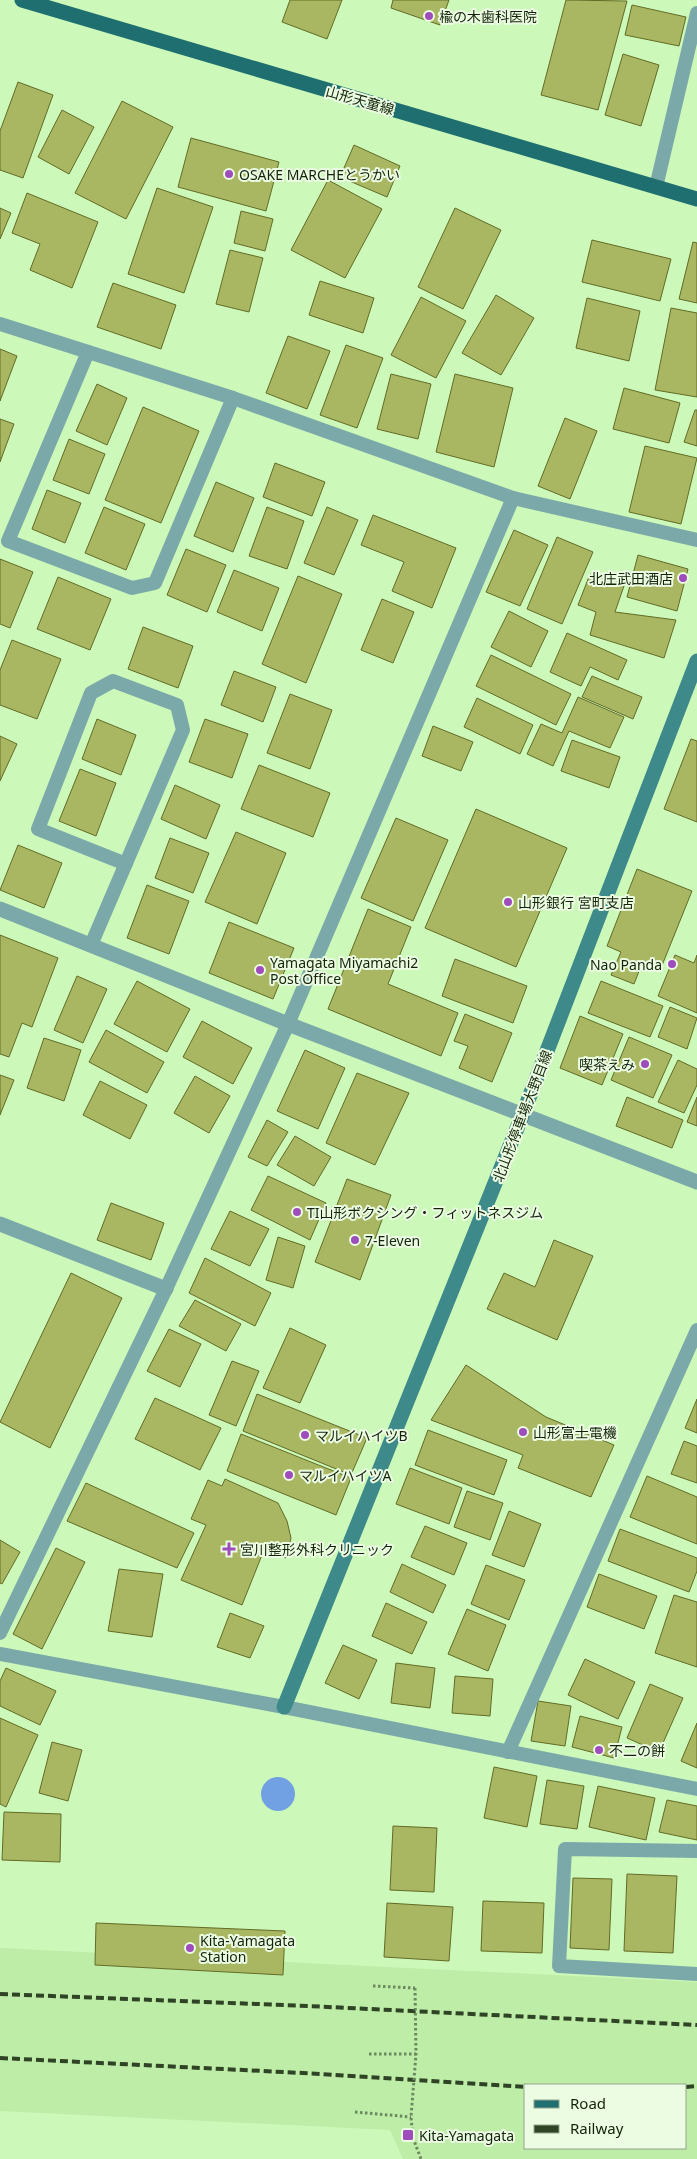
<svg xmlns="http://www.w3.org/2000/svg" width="697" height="2159" font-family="'Noto Sans','Noto Sans JP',sans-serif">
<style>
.built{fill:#beeda8;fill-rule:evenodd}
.water{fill:#71a1e2}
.building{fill:#a9b662;stroke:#626c25}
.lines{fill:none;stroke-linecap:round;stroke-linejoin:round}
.path{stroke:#6b895e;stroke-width:3;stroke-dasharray:2.5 2.5;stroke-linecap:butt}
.lane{stroke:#7ba9a9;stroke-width:14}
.street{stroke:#7ba9a9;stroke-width:15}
.secondary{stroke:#3e898a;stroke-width:15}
.primary{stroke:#1f6f70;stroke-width:15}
.rail{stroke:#2f4325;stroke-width:4;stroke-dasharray:8 4;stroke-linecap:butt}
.path-bridge{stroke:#6b895e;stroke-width:3;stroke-dasharray:2.5 2.5;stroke-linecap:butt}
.poi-dot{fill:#9f4dbc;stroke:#ebfce3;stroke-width:2}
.labels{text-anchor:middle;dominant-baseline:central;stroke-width:4;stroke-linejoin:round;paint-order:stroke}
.poi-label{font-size:14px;fill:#14240c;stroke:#ebfce3;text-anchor:start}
.street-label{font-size:14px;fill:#14240c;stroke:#ebfce3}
</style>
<rect width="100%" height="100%" fill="#ccf8b9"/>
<path class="built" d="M0 1948 697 1982V2159H403L390 2130 0 2111ZM526 2085H686V2148H526Z"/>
<circle class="water" cx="278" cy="1794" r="17"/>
<g class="building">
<path d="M290 0H342L327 39 282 22Z"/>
<path d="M393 0H449L440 25 391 8Z"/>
<path d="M566 0 627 1 598 110 541 95Z"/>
<path d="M632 5 686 17 679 46 625 35Z"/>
<path d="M623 54 659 65 641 126 605 115Z"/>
<path d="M18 82 53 95 23 178 0 170V131Z"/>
<path d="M122 101 173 127 126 219 75 193Z"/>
<path d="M62 110 94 127 69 174 38 157Z"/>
<path d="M191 138 279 162 266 211 178 187Z"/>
<path d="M354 145 400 166 387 197 340 177Z"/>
<path d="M328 180 382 209 345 278 291 250Z"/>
<path d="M157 188 213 207 184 293 128 274Z"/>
<path d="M27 193 98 222 72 288 30 270 40 244 12 233Z"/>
<path d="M0 208 11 213 0 239Z"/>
<path d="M455 208 501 230 463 309 418 287Z"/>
<path d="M241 211 273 219 265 251 234 243Z"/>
<path d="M592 240 671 259 660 301 582 282Z"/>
<path d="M693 242 697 243V303L679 299Z"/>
<path d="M230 250 263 258 249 312 216 304Z"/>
<path d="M320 281 374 298 363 333 309 315Z"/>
<path d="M113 283 176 305 161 349 97 327Z"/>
<path d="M496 295 534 318 501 375 462 353Z"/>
<path d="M421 297 466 321 436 378 391 355Z"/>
<path d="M587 298 640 311 629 361 576 348Z"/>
<path d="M671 308 697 313V397L655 390Z"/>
<path d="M288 336 330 351 307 409 266 393Z"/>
<path d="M346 345 383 358 357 428 320 415Z"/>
<path d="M0 349 17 356 0 401Z"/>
<path d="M391 374 431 384 418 439 377 429Z"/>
<path d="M455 374 513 388 494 467 436 452Z"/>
<path d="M97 384 127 398 107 445 76 431Z"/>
<path d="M624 388 680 403 669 443 613 429Z"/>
<path d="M143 407 199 431 161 523 105 500Z"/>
<path d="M695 410H697V446L684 442Z"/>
<path d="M565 418 597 431 570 499 538 486Z"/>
<path d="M0 419 14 424 0 462Z"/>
<path d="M69 439 105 454 89 494 53 480Z"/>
<path d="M645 446 697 458 681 524 629 512Z"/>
<path d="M275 463 325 482 312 516 263 497Z"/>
<path d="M216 482 254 498 233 552 194 536Z"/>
<path d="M47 490 81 503 65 543 32 529Z"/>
<path d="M104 507 145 524 126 570 85 553Z"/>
<path d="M267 507 304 521 287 569 249 556Z"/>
<path d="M327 507 358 520 334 575 304 563Z"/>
<path d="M373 515 456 548 432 608 392 591 404 562 361 545Z"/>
<path d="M514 530 548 545 520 606 486 592Z"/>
<path d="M557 537 593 552 562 624 527 609Z"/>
<path d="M186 549 226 565 207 612 167 595Z"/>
<path d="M638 555 688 569 677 611 627 597Z"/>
<path d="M0 559 33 572 10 628 0 624Z"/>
<path d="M234 570 279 588 262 631 217 612Z"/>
<path d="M590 574 625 583 615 612 676 620 664 658 590 635 596 612 578 605Z"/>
<path d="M298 576 342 594 306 683 262 664Z"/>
<path d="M58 577 111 599 90 650 37 629Z"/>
<path d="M382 599 414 612 393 663 361 650Z"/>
<path d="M509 611 548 631 531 667 491 647Z"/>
<path d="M143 627 193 646 178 688 128 669Z"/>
<path d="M567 633 627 660 618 680 590 667 581 686 550 672Z"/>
<path d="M12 640 61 659 37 719 0 705V670Z"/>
<path d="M491 655 571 694 556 725 476 686Z"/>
<path d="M234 671 276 687 263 722 221 705Z"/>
<path d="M592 676 642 697 633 719 582 697Z"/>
<path d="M290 694 332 710 310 769 267 753Z"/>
<path d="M578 697 624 717 610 748 569 731 553 766 527 754 541 724 562 733Z"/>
<path d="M477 698 533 725 520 754 464 727Z"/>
<path d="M97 719 136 735 121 775 82 759Z"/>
<path d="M205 719 248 734 232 778 189 762Z"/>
<path d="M433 726 473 742 461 771 422 756Z"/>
<path d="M0 736 17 744 0 781Z"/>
<path d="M691 739 697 741V822L664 809Z"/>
<path d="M572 740 620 757 609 788 561 771Z"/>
<path d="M259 765 330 793 313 837 241 809Z"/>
<path d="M80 769 116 783 96 836 59 821Z"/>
<path d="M175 785 220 805 206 839 161 819Z"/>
<path d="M476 809 567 848 516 967 425 928Z"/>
<path d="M396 818 448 840 413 921 361 898Z"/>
<path d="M236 832 286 853 257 924 205 902Z"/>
<path d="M170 838 209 853 193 893 155 878Z"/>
<path d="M18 845 62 863 44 908 0 890Z"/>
<path d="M637 869 692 891 661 968 643 961 634 984 611 975 621 952 607 946Z"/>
<path d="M147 885 189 901 169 954 127 938Z"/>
<path d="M368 909 411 927 388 984 458 1013 441 1056 328 1009Z"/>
<path d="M229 922 294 948 273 999 209 973Z"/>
<path d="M0 935 58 958 32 1027 22 1023 9 1057 0 1054Z"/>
<path d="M675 955 694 963 697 955V1013L658 996Z"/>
<path d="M455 959 527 986 513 1023 442 996Z"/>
<path d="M77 976 107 989 83 1043 54 1030Z"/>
<path d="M137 981 190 1009 167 1052 114 1024Z"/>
<path d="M601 981 663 1006 650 1037 588 1013Z"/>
<path d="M670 1007 697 1018 687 1049 658 1037Z"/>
<path d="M465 1014 512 1033 492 1082 459 1068 468 1046 454 1041Z"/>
<path d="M580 1016 623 1034 602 1085 560 1068Z"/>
<path d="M202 1021 252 1048 233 1084 183 1057Z"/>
<path d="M106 1030 164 1062 147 1093 89 1062Z"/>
<path d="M629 1037 672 1055 653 1098 611 1080Z"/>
<path d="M44 1038 81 1050 64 1101 27 1088Z"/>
<path d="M305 1050 345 1068 318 1129 277 1111Z"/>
<path d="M678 1060 697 1069V1085L684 1113 658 1102Z"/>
<path d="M357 1073 409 1093 375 1165 326 1143Z"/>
<path d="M0 1075 14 1080 0 1115Z"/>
<path d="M195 1076 230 1096 209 1133 174 1113Z"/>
<path d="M100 1081 147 1105 130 1139 83 1115Z"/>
<path d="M627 1097 683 1120 672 1148 616 1126Z"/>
<path d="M697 1097V1126L687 1122Z"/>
<path d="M267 1120 288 1132 267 1166 248 1157Z"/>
<path d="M295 1136 331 1157 314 1186 277 1165Z"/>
<path d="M268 1176 326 1203 310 1240 251 1210Z"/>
<path d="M347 1179 391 1195 360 1280 315 1262Z"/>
<path d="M111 1203 164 1223 151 1260 97 1240Z"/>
<path d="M230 1211 269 1229 250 1266 211 1249Z"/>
<path d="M278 1237 305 1246 293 1288 266 1280Z"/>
<path d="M554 1240 593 1256 557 1340 487 1309 504 1273 535 1287Z"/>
<path d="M205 1258 271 1293 255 1326 189 1293Z"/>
<path d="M71 1273 122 1298 50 1448 0 1422Z"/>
<path d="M195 1300 241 1324 226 1351 179 1326Z"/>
<path d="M290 1328 326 1345 300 1403 263 1388Z"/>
<path d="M169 1329 201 1344 180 1387 147 1371Z"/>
<path d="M232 1361 259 1371 236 1426 209 1415Z"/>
<path d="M466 1365 546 1417 614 1445 591 1497 518 1468 523 1455 431 1420Z"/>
<path d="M257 1394 367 1438 351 1475 243 1431Z"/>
<path d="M155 1398 221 1428 200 1470 135 1439Z"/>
<path d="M697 1399V1433L685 1428Z"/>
<path d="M428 1430 507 1460 494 1495 415 1465Z"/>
<path d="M241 1434 351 1478 336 1515 227 1471Z"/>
<path d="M684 1441 697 1446V1483L671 1474Z"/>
<path d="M410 1468 462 1488 449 1524 396 1504Z"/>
<path d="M647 1476 697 1497V1544L630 1517Z"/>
<path d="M225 1479 278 1503 287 1521 291 1538 286 1558 264 1550 242 1605 181 1580 206 1525 191 1519 208 1480 222 1486Z"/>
<path d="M86 1483 194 1533 177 1568 67 1521Z"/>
<path d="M467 1491 503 1503 490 1540 454 1527Z"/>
<path d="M509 1511 541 1524 524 1567 492 1555Z"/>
<path d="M425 1526 467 1543 454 1575 411 1557Z"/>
<path d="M620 1529 697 1558V1571L689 1592 608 1561Z"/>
<path d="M0 1540 20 1552 2 1584 0 1583Z"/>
<path d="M56 1548 85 1562 42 1649 13 1634Z"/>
<path d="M402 1564 446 1585 433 1613 390 1592Z"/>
<path d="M486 1565 525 1580 509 1620 471 1604Z"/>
<path d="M119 1569 163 1574 152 1637 108 1631Z"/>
<path d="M599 1574 657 1596 644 1629 587 1607Z"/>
<path d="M674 1595 697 1602V1667L655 1653Z"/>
<path d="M386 1603 427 1622 412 1654 372 1636Z"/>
<path d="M467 1609 506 1625 488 1671 448 1654Z"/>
<path d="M230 1613 264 1626 250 1658 217 1647Z"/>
<path d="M343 1645 377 1660 359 1699 325 1683Z"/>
<path d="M585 1659 635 1682 618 1719 568 1695Z"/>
<path d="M396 1663 435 1668 430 1708 391 1703Z"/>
<path d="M6 1668 56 1691 40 1725 0 1706V1681Z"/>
<path d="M455 1676 493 1679 490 1716 452 1713Z"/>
<path d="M650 1684 683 1698 659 1752 627 1738Z"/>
<path d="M538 1701 571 1706 565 1746 531 1741Z"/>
<path d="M580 1716 622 1727 614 1758 572 1747Z"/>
<path d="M0 1718 38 1735 6 1807 0 1804Z"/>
<path d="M697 1723V1768L681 1761Z"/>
<path d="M52 1742 82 1750 68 1801 39 1793Z"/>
<path d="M494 1767 537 1776 527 1827 484 1818Z"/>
<path d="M547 1780 584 1786 577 1829 540 1824Z"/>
<path d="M598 1786 655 1798 646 1840 589 1827Z"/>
<path d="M667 1800 697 1806V1840L659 1832Z"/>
<path d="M4 1812 61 1814 60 1862 2 1860Z"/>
<path d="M393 1826 437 1828 434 1892 390 1890Z"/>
<path d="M627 1874 677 1876 673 1953 624 1951Z"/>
<path d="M573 1878 612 1879 609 1950 570 1948Z"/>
<path d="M483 1901 544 1903 542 1953 481 1951Z"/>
<path d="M387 1903 453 1907 449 1961 384 1957Z"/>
<path d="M96 1923 285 1931 283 1975 95 1965Z"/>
</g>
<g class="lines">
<g class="path">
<path d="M373 1986 415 1988"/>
<path d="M369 2054H416"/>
<path d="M355 2112 411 2117"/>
</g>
<g class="lane">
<path d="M656 187 697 13"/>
<path d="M0 324 233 398 513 498 697 540"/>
<path d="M88 352 8 541 132 588 155 583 233 398"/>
<path d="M91 945 183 730 177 705 113 681 91 693 38 829 126 864"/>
<path d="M0 1633 166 1289 288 1024 513 498"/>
<path d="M0 1654 284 1707 697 1789"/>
<path d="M508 1752 697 1330"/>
<path d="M697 1851 565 1849 559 1966 697 1974"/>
</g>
<g class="street">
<path d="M0 909 288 1024 697 1182"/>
<path d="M0 1224 166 1289"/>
</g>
<path class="secondary" d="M284 1707 522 1116 697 661"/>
<path class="primary" d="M22 0 697 199"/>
<g class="rail">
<path d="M0 1994 308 2006 697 2025"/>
<path d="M0 2058 303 2073 526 2087"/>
<path d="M686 2087 697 2086"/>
</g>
<path class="path-bridge" d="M415 1988 416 2054 411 2117 413 2138 421 2159"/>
</g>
<g class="poi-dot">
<circle cx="429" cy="16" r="5"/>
<circle cx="229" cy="174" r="5"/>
<circle cx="683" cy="578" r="5"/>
<circle cx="508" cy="902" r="5"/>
<circle cx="672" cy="964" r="5"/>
<circle cx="260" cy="970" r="5"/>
<circle cx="645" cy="1064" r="5"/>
<circle cx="297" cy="1212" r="5"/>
<circle cx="355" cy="1240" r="5"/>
<circle cx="523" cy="1432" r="5"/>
<circle cx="305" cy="1435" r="5"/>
<circle cx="289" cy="1475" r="5"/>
<path d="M226.5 1541.5h5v5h5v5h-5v5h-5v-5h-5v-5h5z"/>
<circle cx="599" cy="1750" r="5"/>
<circle cx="190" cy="1948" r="5"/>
<rect x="402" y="2129" width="12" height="12" rx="2.5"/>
</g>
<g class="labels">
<g class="poi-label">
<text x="439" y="16">楡の木歯科医院</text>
<text x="239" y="174">OSAKE MARCHEとうかい</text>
<text x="673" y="578" text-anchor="end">北庄武田酒店</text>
<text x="518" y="902">山形銀行 宮町支店</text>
<text x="270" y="962">Yamagata Miyamachi2<tspan x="270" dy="16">Post Office</tspan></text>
<text x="662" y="964" text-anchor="end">Nao Panda</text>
<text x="635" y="1064" text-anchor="end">喫茶えみ</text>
<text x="307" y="1212">TI山形ボクシング・フィットネスジム</text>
<text x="365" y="1240">7-Eleven</text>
<text x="533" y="1432">山形富士電機</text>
<text x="315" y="1435">マルイハイツB</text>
<text x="299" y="1475">マルイハイツA</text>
<text x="240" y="1549">宮川整形外科クリニック</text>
<text x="609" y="1750">不二の餅</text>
<text x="200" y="1940">Kita-Yamagata<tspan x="200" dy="16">Station</tspan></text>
<text x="419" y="2135">Kita-Yamagata</text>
</g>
<g class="street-label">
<text transform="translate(360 100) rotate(16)">山形天童線</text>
<text transform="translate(522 1116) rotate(-69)">北山形停車場大野目線</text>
</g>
</g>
<rect x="524" y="2084" width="162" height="65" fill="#ebfce3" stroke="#95a68d"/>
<rect x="534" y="2100" width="25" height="8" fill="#1f6f70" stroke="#95a68d"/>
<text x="570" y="2109" font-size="15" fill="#14240c">Road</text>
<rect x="534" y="2125" width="25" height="8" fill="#2f4325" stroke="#95a68d"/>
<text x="570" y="2134" font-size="15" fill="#14240c">Railway</text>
</svg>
